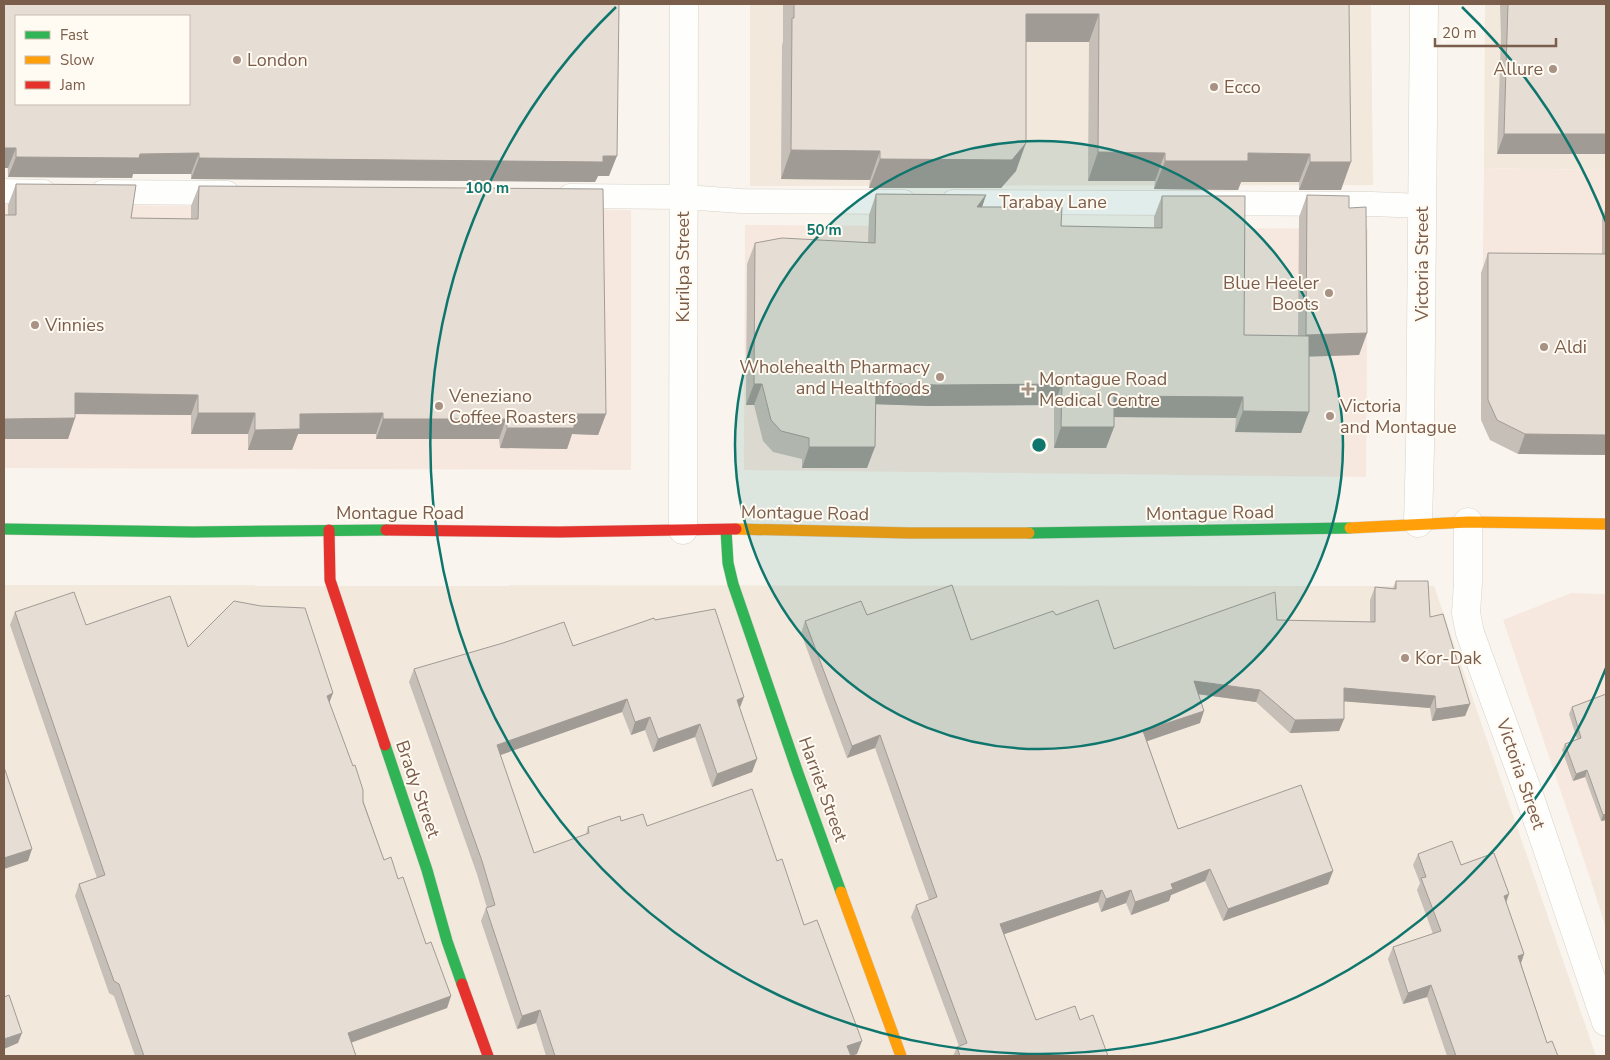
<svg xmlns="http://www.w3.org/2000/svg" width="1610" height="1060" font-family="'Nunito Sans',sans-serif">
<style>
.residential{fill:#f2e8dc}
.commercial{fill:#f7e8df}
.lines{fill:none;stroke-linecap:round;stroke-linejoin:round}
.lane-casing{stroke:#d7d1c9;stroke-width:25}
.street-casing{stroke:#d7d1c9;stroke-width:29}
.fast-casing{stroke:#d9d2ca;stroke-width:12}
.slow-casing{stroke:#d9d2ca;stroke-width:12}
.jam-casing{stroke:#d9d2ca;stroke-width:12}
.lane{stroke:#fefefc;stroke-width:24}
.street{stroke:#fefefc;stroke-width:28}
.fast{stroke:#30b455;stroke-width:11}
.slow{stroke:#ff9f0a;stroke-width:11}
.jam{stroke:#e5322d;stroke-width:11}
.wall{fill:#c6bfb7}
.shaded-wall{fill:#a19b95}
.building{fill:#e6ded5;stroke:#a19b95;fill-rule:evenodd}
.ring{fill:none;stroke:#0f766e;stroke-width:2.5}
.poi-dot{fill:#a79284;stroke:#fffaf2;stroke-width:2}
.labels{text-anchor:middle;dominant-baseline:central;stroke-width:4;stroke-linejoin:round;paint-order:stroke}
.poi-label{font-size:18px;fill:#7b5d4b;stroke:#fffaf2;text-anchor:start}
.street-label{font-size:18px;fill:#7b5d4b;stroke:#fffaf2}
.centre{fill:#0f766e;stroke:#fffaf2;stroke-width:2.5}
.ring-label{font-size:15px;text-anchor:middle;font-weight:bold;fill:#0f766e;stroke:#fffaf2;stroke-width:4;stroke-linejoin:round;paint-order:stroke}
</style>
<rect width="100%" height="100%" fill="#f9f5ee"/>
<g class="residential">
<path d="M750 4H1371L1373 185 750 186Z"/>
<path d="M1485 4H1606V170L1484 168Z"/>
<path d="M4 585 1434 586 1596 1056H4Z"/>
<path d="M1606 876V928L1591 881Z"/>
</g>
<g class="commercial">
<path d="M1484 168 1606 170V455L1518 454 1490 440 1481 420Z"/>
<path d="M4 204 631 210V470L4 468Z"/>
<path d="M745 225 1368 229 1366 477 744 470Z"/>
<path d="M1571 593 1606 594V876L1591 881 1503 620Z"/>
</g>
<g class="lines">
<defs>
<g id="lane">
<path d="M4 191 44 192"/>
<path d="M103 192 227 193"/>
<path d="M570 196 684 197 741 201 904 202"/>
<path d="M953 202 1372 204 1422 206"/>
</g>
<g id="street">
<path d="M1468 522V582L1466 613 1470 633 1528 792 1606 1022"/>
<path d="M1418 523 1420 449 1424 4"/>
<path d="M683 530 684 4"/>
</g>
<g id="fast">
<path d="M4 529 193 532 386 530"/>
<path d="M726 530 728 563 733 584 798 773 841 892"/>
<path d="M1029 533 1350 528"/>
<path d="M385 745 427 870 447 941 462 984"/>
</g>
<g id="slow">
<path d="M1350 528 1468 522 1606 524"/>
<path d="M736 529 910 533H1029"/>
<path d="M841 892 901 1056"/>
</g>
<g id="jam">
<path d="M329 530 330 580 385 745"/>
<path d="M386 530 559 532 736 529"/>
<path d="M462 984 488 1056"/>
</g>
</defs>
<use href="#lane" class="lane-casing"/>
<use href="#street" class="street-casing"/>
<use href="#fast" class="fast-casing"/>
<use href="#slow" class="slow-casing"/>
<use href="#jam" class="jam-casing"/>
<use href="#lane" class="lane"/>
<use href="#street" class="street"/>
<use href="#fast" class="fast"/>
<use href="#slow" class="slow"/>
<use href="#jam" class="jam"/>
</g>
<g class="wall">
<path d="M4 4 609 176H598L595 182 191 179V174H133L132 178 8 177Z"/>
<path d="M783 4H1349L1341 190H1299V182H1241L1238 190 1154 189 1155 181H1088L1089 42H1026L1016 171 1001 188H869L870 180 781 179 782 46 783 41Z"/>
<path d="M1500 4H1606L1497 154 1501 36Z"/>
<path d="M16 184 131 218 191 219V206L199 186 606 414 598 435 572 434 567 449 500 448 499 439H376V434H298L292 450H248V434H191V415L75 414V418L68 439H4V215H8V205Z"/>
<path d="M876 194 986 195 982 207 1061 226 1154 228V217L1162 196 1244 335 1298 336 1299 217 1307 195 1349 208 1367 333 1359 355 1309 356V412L1301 433 1235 432 1236 418 1114 417V427L1106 448H1054V405L929 406 876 404 867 468H802V459L773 452 763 441 754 405H746L747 264 755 243H868L869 215Z"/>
<path d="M1606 207V455L1518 454 1490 440 1481 420V273L1488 253 1602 254V219Z"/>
<path d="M1396 581 1430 617 1470 704 1465 716 1432 721 1430 708 1344 701V719L1339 731 1290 733 1256 702 1198 694 1200 723 1147 741 1178 829 1333 871 1328 884 1223 921 1205 881 1171 895 1169 901 1131 915 1126 903 1101 912 1098 902 1004 934 1036 1020H1080L1108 1056H953L957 1047 959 1046 911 917 916 905 929 900 875 748 847 758 801 633 805 621 867 615 971 640 1056 615 1114 649 1277 620 1370 622V600L1375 587 1393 588Z"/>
<path d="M15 612 86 625 188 647 333 693 329 702 384 860 398 879 426 944 451 996 447 1008 351 1043 356 1056H135L114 996 109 993 75 896 79 884 97 878 10 625Z"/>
<path d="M655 620 740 708 757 759 752 772 712 787 695 737 653 752 645 730 631 735 622 712 500 755 534 853 586 834 588 827 621 821 647 826 777 861 804 925 857 1054 851 1056H546L536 1023 517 1029 481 921 486 908H487L477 874 409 682 414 669 573 646Z"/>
<path d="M1606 694V820L1601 821 1585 777 1573 781 1562 750 1565 744 1577 739 1569 714 1572 707Z"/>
<path d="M1418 854 1461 865 1506 902 1524 954 1521 963 1547 1043 1558 1056H1447L1427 997 1403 1004 1388 959 1393 947 1433 934 1417 890 1420 883 1413 865Z"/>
</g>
<g class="shaded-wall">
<path d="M1026 14H1099L1089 42H1016Z"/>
<path d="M1504 134H1606V154H1497Z"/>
<path d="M1026 143 1016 171 1001 188H869L880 159Z"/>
<path d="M4 148H16L8 168H4Z"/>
<path d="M791 150 880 151 870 180 781 179Z"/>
<path d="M1098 152 1165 153 1155 181H1088Z"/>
<path d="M199 153 191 174H133L132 178 8 177 16 157Z"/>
<path d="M1248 153 1310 154 1299 182H1241L1238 190 1154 189 1165 161Z"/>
<path d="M617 156 609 176H598L595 182 191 179 199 158Z"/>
<path d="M1310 162H1351L1341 190H1299Z"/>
<path d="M986 195 979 216 977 207Z"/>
<path d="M1367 333 1359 355 1298 357 1306 335Z"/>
<path d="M876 383 1062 384 1054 405 929 406 868 404Z"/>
<path d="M754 384H762L754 405H746Z"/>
<path d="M75 393 198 395 191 415 68 414Z"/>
<path d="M1114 396 1243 397 1236 418 1107 417Z"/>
<path d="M1243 411 1309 412 1301 433 1235 432Z"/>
<path d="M198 413H255L248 434H191Z"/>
<path d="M383 413 376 434H298L292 450H248L255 430 300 414Z"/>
<path d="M574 414H606L598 435 572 434 567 449 500 448 507 428Z"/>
<path d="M75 418 68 439H4V419Z"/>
<path d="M383 419H506L499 439H376Z"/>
<path d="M1061 427H1114L1106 448H1054Z"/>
<path d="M1525 434 1606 435V455L1518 454Z"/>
<path d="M809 447H875L867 468H802Z"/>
<path d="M1194 681 1260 690 1256 702 1189 693Z"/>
<path d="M1344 688 1435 696 1430 708 1339 701Z"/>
<path d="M333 693 328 706 327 696Z"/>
<path d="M744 697 739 710 737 700Z"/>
<path d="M627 699 622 712 492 758 497 745Z"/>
<path d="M1470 704 1465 716 1432 721 1436 709Z"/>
<path d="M1204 711 1200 723 1139 744 1143 731Z"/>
<path d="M650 717 645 730 631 735 635 722Z"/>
<path d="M1344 719 1339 731 1290 733 1295 720Z"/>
<path d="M700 724 695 737 653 752 658 739Z"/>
<path d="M880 735 875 748 847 758 852 746Z"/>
<path d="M757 759 752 772 712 787 717 774Z"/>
<path d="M1587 770 1585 777 1573 781 1576 774Z"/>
<path d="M1606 814V820L1601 821 1603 815Z"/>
<path d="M32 849 28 861 4 869V858Z"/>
<path d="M1210 869 1205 881 1171 895 1169 901 1131 915 1135 902 1171 884Z"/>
<path d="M1333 871 1328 884 1223 921 1228 909Z"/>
<path d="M1102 890 1098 902 996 937 1000 924Z"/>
<path d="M1131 890 1126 903 1101 912 1106 899Z"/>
<path d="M1509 894 1505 906 1504 896Z"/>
<path d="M1524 954 1520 966 1518 956Z"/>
<path d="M1431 985 1427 997 1403 1004 1408 993Z"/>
<path d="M451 996 447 1008 344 1045 348 1033Z"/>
<path d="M540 1010 536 1023 517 1029 522 1016Z"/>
<path d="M22 1033 18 1043 4 1049V1039Z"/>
<path d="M862 1041 857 1054 851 1056 847 1046Z"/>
</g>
<g class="building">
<path d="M4 4H619L617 156H603V162L199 158V153L140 154 139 158 16 157V148H4ZM16 16H189V104H16Z"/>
<path d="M794 4H1349L1351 162H1310V154L1248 153V161H1165V153L1098 152 1099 14H1026V143L1012 160 880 159V151L791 150 792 18H794Z"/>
<path d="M1508 4H1606V134H1504Z"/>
<path d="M16 184 136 185 131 218 198 219 199 186 603 189 606 414H574V428H507L506 419H383V413L300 414V429L255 430V413H198V395L75 393V418L4 419V215H16Z"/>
<path d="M876 194 986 195 977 207H1062L1061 226 1162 228V196H1245L1244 335 1309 336V412L1243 411V397L1114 396V427H1061L1062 384 937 385 876 383 875 447H809V438L781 431 771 420 762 384H754L755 243 782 238 875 243Z"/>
<path d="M1307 195 1349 196V208L1366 207 1367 333 1306 335Z"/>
<path d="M1488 253 1606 254V435L1525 434 1497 420 1488 400Z"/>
<path d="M1396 581H1428L1430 617 1443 614 1470 704 1436 709 1435 696 1344 688V719L1295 720 1260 690 1194 681 1204 711 1143 731 1178 829 1301 785 1333 871 1228 909 1210 869 1171 884 1173 889 1135 902 1131 890 1106 899 1102 890 1000 924 1036 1020 1075 1006 1080 1020 1093 1015 1108 1056H960L957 1047 967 1043 916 905 937 897 880 735 852 746 805 621 861 601 867 615 952 585 971 640 1053 611 1056 615 1098 600 1114 649 1275 592 1277 620 1375 622V587L1396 589Z"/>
<path d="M74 592 86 625 170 596 188 647 234 601 261 606 305 608 333 693 327 696 353 766 355 765 363 790V802L384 860 391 857 398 879 403 877 426 944 431 942 451 996 348 1033 356 1056H144L119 984 114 981 79 884 105 875 15 612Z"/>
<path d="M715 609 744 697 737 700 757 759 717 774 700 724 658 739 650 717 635 722 627 699 497 745 534 853 589 833 588 827 620 816 621 821 643 814 647 826 752 789 777 861 782 859 804 925 817 920 862 1041 847 1046 851 1056H555L540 1010 522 1016 486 908 495 905 482 861 414 669 503 643 564 622 573 646 654 618 655 620Z"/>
<path d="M1606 694V814L1603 815 1587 770 1576 774 1565 744 1581 738 1572 707Z"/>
<path d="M4 767 32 849 4 858Z"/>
<path d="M1452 841 1461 865 1494 853 1509 894 1504 896 1524 954 1518 956 1547 1043 1552 1041 1558 1056H1456L1431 985 1408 993 1393 947 1441 931 1421 878 1426 877 1418 854Z"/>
<path d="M9 995 22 1033 4 1039V997Z"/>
</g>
<circle cx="1039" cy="445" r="304" fill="#0f766e" fill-opacity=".12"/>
<g class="ring">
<circle cx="1039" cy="445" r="304"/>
<path d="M1606 668A609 609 0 1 1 616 7M1462 7A609 609 0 0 1 1606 222"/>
</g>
<g class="poi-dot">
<circle cx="237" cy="60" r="5"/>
<circle cx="1553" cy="69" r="5"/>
<circle cx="1214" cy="87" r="5"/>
<circle cx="1329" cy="293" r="5"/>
<circle cx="35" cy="325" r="5"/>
<circle cx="1544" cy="347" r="5"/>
<circle cx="940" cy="377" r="5"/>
<path d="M1025.5 381.5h5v5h5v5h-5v5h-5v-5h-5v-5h5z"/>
<circle cx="439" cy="406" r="5"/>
<circle cx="1330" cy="416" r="5"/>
<circle cx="1405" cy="658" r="5"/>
</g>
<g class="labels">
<g class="poi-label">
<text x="247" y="60">London</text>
<text x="1543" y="69" text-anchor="end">Allure</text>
<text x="1224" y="87">Ecco</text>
<text x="1319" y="283" text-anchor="end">Blue Heeler<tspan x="1319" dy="21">Boots</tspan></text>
<text x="45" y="325">Vinnies</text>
<text x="1554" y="347">Aldi</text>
<text x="930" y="367" text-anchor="end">Wholehealth Pharmacy<tspan x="930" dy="21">and Healthfoods</tspan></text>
<text x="1039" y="379">Montague Road<tspan x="1039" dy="21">Medical Centre</tspan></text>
<text x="449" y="396">Veneziano<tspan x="449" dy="21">Coffee Roasters</tspan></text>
<text x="1340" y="406">Victoria<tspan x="1340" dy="21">and Montague</tspan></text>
<text x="1415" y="658">Kor-Dak</text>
</g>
<g class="street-label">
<text x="1053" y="202">Tarabay Lane</text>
<text transform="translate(1422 264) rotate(-90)">Victoria Street</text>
<text transform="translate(683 267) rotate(-90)">Kurilpa Street</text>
<text x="400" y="513">Montague Road</text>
<text transform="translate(805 513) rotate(1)">Montague Road</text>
<text transform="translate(1210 513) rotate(-1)">Montague Road</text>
<text transform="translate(1521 774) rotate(71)">Victoria Street</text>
<text transform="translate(418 789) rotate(71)">Brady Street</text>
<text transform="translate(823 789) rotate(70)">Harriet Street</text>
</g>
</g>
<circle cx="1039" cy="445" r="8" class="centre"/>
<g class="ring-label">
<text x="487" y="193">100 m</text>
<text x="824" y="235">50 m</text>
</g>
<rect width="1610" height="1060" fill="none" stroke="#7b5d4b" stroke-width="10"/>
<rect x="15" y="15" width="175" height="90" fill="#fffaf2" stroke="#cabbaf"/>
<rect x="25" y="31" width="25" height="8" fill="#30b455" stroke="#cabbaf"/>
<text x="60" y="40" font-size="15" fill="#7b5d4b">Fast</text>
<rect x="25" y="56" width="25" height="8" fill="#ff9f0a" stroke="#cabbaf"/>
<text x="60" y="65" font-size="15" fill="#7b5d4b">Slow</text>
<rect x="25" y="81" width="25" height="8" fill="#e5322d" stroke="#cabbaf"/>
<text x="60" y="90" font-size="15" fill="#7b5d4b">Jam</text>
<path d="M1435 38v8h121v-8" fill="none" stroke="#7b5d4b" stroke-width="2.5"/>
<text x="1442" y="38" font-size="15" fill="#7b5d4b" stroke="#fffaf2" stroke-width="4" paint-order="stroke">20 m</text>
</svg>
